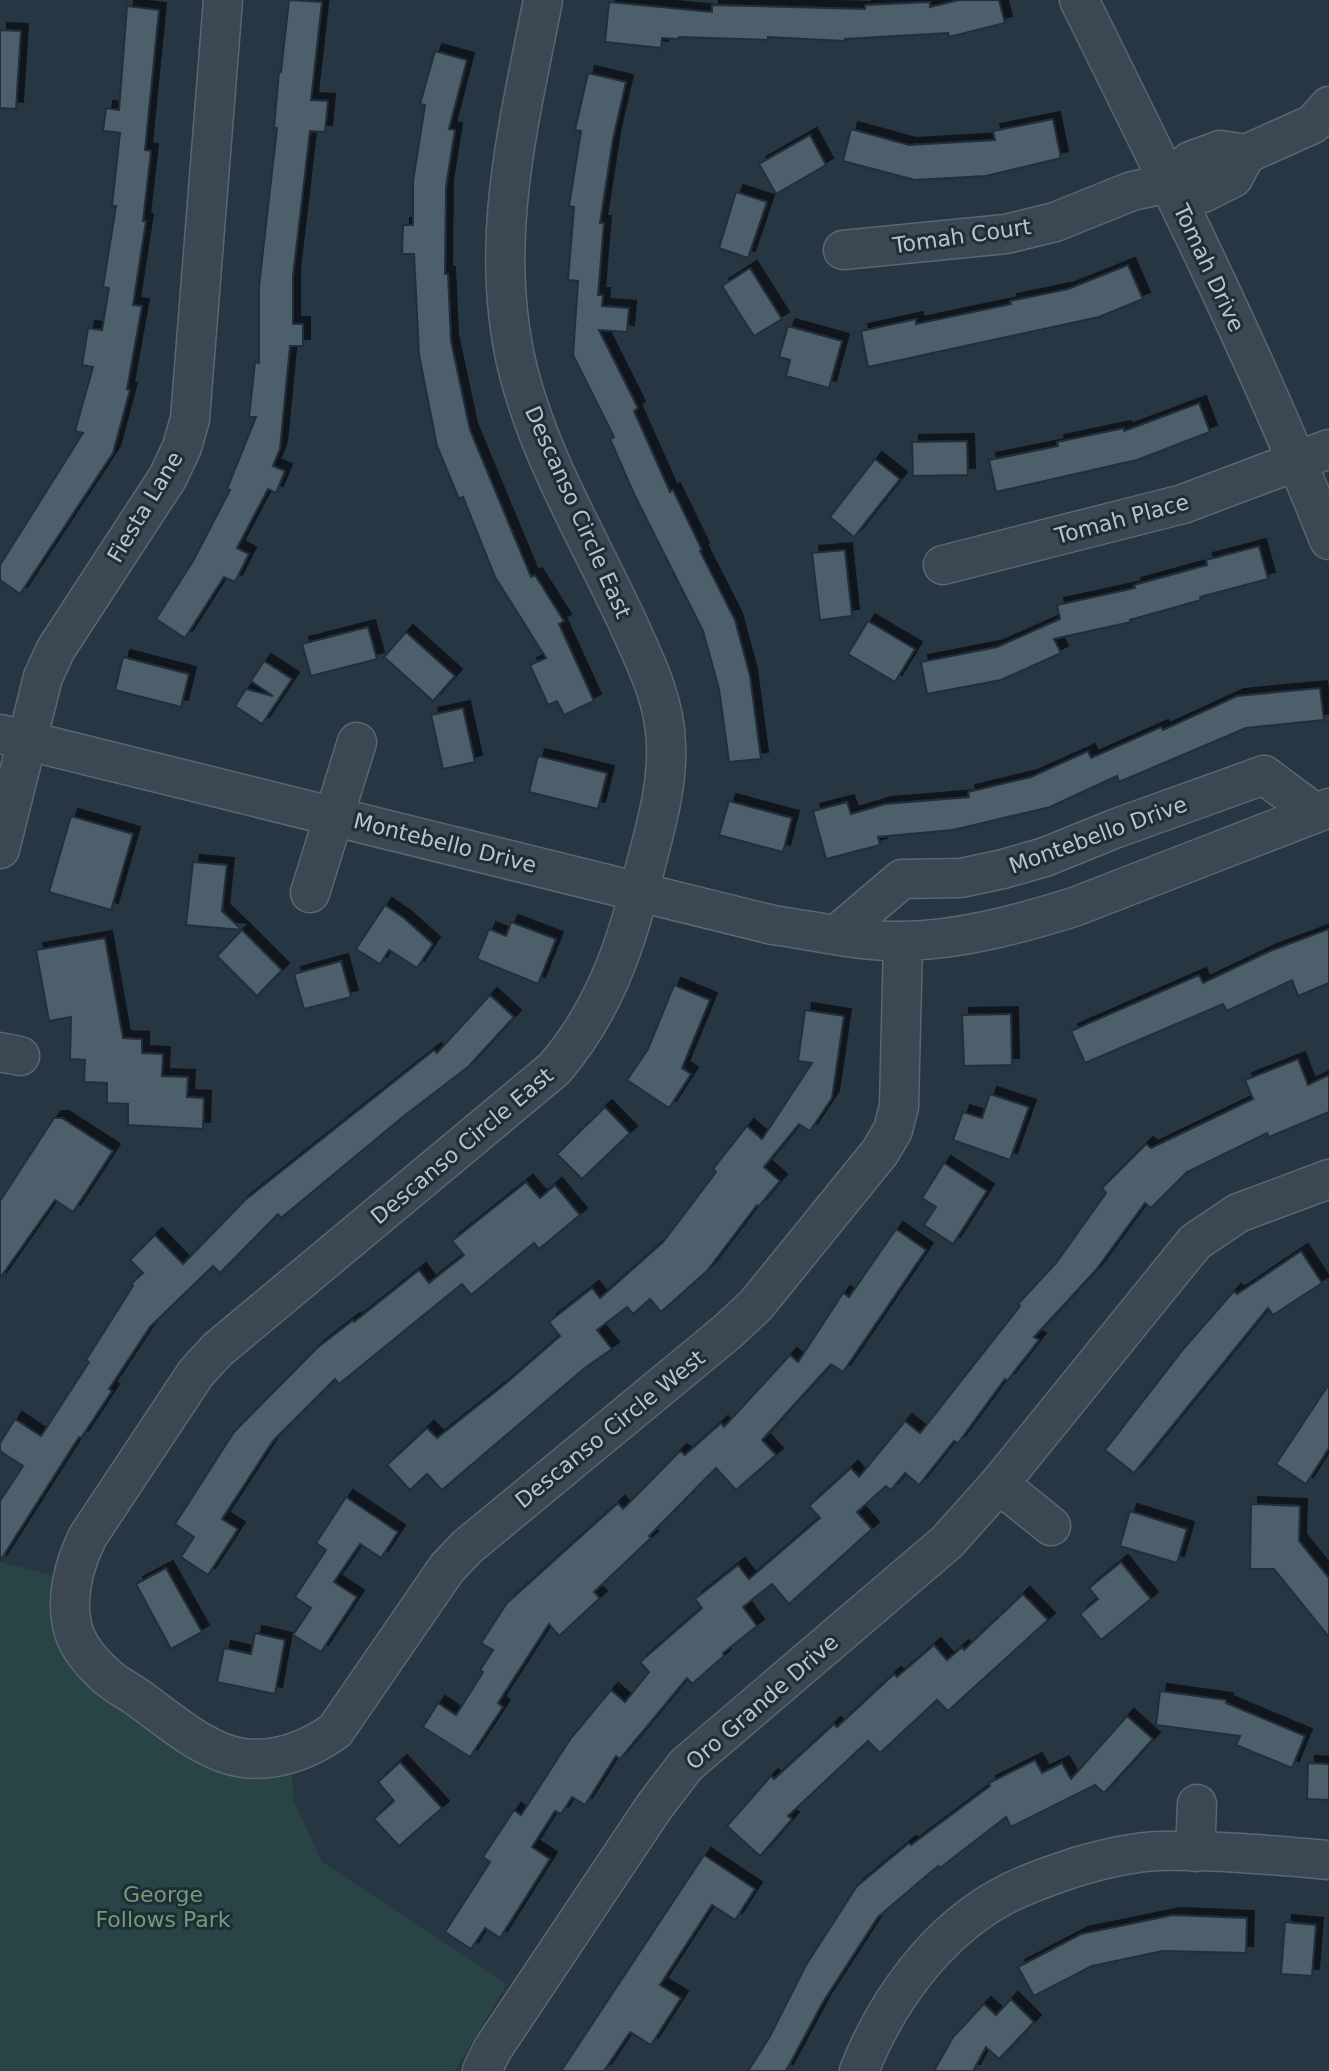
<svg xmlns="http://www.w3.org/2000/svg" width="1329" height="2071" font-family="'DejaVu Sans',sans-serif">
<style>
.green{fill:#294444}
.building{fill:#4d5e6b;stroke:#222f3a;stroke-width:2;filter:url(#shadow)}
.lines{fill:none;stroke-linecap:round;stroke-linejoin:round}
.minor-casing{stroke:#5a6670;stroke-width:41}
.minor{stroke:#3b4853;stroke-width:38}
.labels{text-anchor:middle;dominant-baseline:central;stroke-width:6;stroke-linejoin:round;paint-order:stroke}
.street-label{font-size:22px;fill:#b9c3cc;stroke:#202d38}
.park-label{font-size:22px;fill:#709d75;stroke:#202d38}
</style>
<defs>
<filter id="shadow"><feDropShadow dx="7" dy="-7" stdDeviation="0" flood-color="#0009"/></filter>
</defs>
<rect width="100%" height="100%" fill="#273643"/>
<path class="green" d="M0 1562 72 1580 71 1609 162 1715 289 1754 294 1801 322 1862 507 1984 455 2071H0Z"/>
<g class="building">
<path d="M289 0 322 2 311 100 328 101 325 132 310 131 293 276V324H303V346H290L280 449 273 466 285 471 276 493 268 489 237 548 249 554 235 582 224 577 185 638 156 619 193 561 230 490 227 489 256 417H249L255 362 259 363V286L277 128H274L279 71 281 72Z"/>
<path d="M959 0H999L1005 23 949 37 948 33 845 39 844 41 768 37V40L679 37 678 39 662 38 661 48 605 42 609 2 712 12V5L865 9V5L930 2V7Z"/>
<path d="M127 6 159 10 145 150 151 151 143 221H146L133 305 142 306 127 389 130 390 113 453 20 594 0 580V565L83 433 75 431 93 367 82 365 88 328 102 330 109 288 103 287 116 206H112L120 133 103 131 106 108 119 110Z"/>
<path d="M0 30 21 31 16 109 0 108Z"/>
<path d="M435 51 467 60 449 129 455 130 446 187 445 274H448L451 341 470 430 531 577 535 575 564 621 559 624 594 701 564 715 557 701 548 705 530 665 546 658 495 577 463 497 459 499 437 446 419 355 414 254H402L403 225H413V181L425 105 420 104Z"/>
<path d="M588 73 626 82 613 139 600 223H604L598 295H603L602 306 629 308 627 332 599 330 638 408 634 411 670 492 673 490 702 550 700 551 735 620 750 676 761 759 729 762 719 689 703 631 634 494 610 439 614 437 573 355 578 281 568 280 574 207 569 206 581 131 575 130Z"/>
<path d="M1053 119 1061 158 986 176 915 180 843 161 851 129 909 145 995 140 993 131Z"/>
<path d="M810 135 826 165 776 194 759 164Z"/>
<path d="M736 192 767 202 748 258 719 248Z"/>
<path d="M1128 265 1143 299 1099 317 868 367 861 331 916 319V324L1011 304 1010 301 1068 289Z"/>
<path d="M750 268 782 319 754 336 722 286Z"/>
<path d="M788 326 842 341 829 388 786 376 790 360 779 357Z"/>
<path d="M1199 403 1210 432 1137 460 996 492 989 460 1058 446 1057 442 1124 428V431Z"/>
<path d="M967 441 968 475 913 476 912 442Z"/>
<path d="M875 459 900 479 854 537 830 517Z"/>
<path d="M1259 546 1268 579 1200 597 1201 600 1130 620 1131 622 1054 639 1061 653 1001 680 927 694 921 662 997 647 1060 619 1057 605 1135 588 1134 585 1207 565 1206 560Z"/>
<path d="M845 550 852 616 820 620 812 553Z"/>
<path d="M868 621 915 649 895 682 848 654Z"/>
<path d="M368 627 377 659 311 676 302 644Z"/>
<path d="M406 632 455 676 433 701 384 657Z"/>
<path d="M123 657 189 674 181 707 115 690Z"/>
<path d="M264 661 292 679 262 724 235 706 246 689 273 696 251 681Z"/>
<path d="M1320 688 1324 720 1246 728 1119 782 1117 776 1050 807 953 830 878 837 880 845 826 859 813 811 847 802 851 814 885 804 969 797 968 792 1031 777 1088 751 1091 758 1161 727 1163 730 1237 696Z"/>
<path d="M463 708 475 762 443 769 431 715Z"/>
<path d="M538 756 607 773 598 809 529 792Z"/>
<path d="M729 801 792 818 783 852 719 835Z"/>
<path d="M71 816 133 834 111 910 49 892Z"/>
<path d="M193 862 227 865 222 911 242 930 186 925Z"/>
<path d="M385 905 404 918 433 944 417 968 389 950 380 964 356 949Z"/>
<path d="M511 922 556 939 538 984 477 959 489 929 506 936Z"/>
<path d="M1329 929V983L1298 996 1292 980 1227 1011 1223 1004 1085 1063 1071 1031 1199 975 1203 983 1270 951Z"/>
<path d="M242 930 282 970 257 996 217 956Z"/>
<path d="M105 938 123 1038 142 1039V1053L163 1054 162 1076 188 1077 187 1097 204 1098 203 1129 128 1125V1104L107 1103V1083L84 1082 85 1060 70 1059 71 1017 49 1021 36 950Z"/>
<path d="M341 961 351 997 304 1009 294 974Z"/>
<path d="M674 985 710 1000 682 1068 691 1074 669 1108 627 1080 648 1049Z"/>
<path d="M490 995 514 1017 468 1067 404 1116 281 1218 278 1214 220 1273 213 1266 150 1327 109 1389 112 1391 81 1438 79 1437 0 1561V1501L23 1466 0 1451V1443L15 1419 41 1436 89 1362 86 1360 133 1286 131 1284 143 1273 130 1260 155 1235 183 1264 245 1200 434 1050 437 1053Z"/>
<path d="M805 1010 844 1016 832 1098 810 1131 799 1124 764 1167 780 1181 759 1206 757 1205 707 1271 661 1312 650 1299 633 1314 627 1307 597 1330 612 1349 586 1367 442 1490 427 1474 410 1490 387 1465 427 1428 437 1438 505 1384 560 1336 549 1322 592 1288 600 1298 663 1242 716 1172 713 1169 747 1126 762 1139 812 1063 798 1061Z"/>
<path d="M1011 1014 1012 1065 964 1066 962 1015Z"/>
<path d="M1298 1059 1308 1085 1329 1075V1112L1269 1137 1267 1133 1187 1172 1151 1208 1145 1203 1096 1270 1034 1337 1039 1340 1007 1381 1005 1379 958 1443 954 1441 919 1485 905 1473 891 1490 886 1486 857 1512 872 1529 789 1604 772 1584 743 1607 757 1626 723 1653 724 1656 692 1684 687 1678 620 1759 616 1756 585 1805 572 1797 561 1814 555 1811 532 1847 550 1859 500 1938 485 1928 471 1949 445 1932 490 1862 483 1857 514 1810 521 1815 571 1738 611 1690 625 1702 649 1672 640 1662 702 1608 695 1599 738 1565 749 1579 820 1518 809 1506 851 1468 859 1477 905 1421 920 1433 1020 1306 1018 1304 1056 1263 1106 1193 1102 1188 1146 1144 1151 1148 1253 1099 1245 1080Z"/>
<path d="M990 1094 1029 1107 1010 1160 953 1140 963 1112 982 1118Z"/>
<path d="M605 1107 630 1133 582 1179 557 1154Z"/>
<path d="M54 1118H62L113 1151 73 1212 55 1200 0 1278V1201Z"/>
<path d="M944 1163 987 1191 953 1244 924 1225 936 1207 922 1198Z"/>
<path d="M526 1182 540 1198 555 1185 580 1215 539 1249 534 1243 471 1295 462 1284 339 1384 335 1379 273 1441 222 1519 238 1529 208 1575 181 1557 194 1537 175 1524 234 1432 317 1348 353 1320 354 1322 419 1270 429 1283 464 1255 452 1241Z"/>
<path d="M896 1229 926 1250 843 1372 831 1364 762 1440 776 1455 736 1490 716 1468 649 1536 651 1538 594 1592 600 1598 559 1636 549 1624 498 1703 503 1707 470 1757 423 1727 438 1703 456 1715 483 1672 480 1670 493 1650 481 1643 507 1603 618 1503 623 1509 680 1451 685 1455 721 1423 724 1427 790 1355 798 1362 843 1293 849 1297Z"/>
<path d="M1301 1251 1322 1283 1273 1315 1268 1308 1134 1473 1105 1450 1185 1347 1234 1291 1237 1294Z"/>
<path d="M1329 1384V1448L1306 1484 1276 1464Z"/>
<path d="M346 1497 398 1532 381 1558 360 1544 334 1582 357 1597 321 1652 293 1635 311 1608 295 1597 326 1550 316 1543Z"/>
<path d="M1251 1504 1300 1506 1299 1541 1329 1578V1637L1274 1569H1250Z"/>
<path d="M1130 1511 1187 1529 1177 1563 1120 1546Z"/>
<path d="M1121 1562 1151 1599 1101 1640 1080 1614 1098 1599 1089 1588Z"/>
<path d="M166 1568 202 1632 171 1649 136 1584Z"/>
<path d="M1023 1594 1048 1620 948 1711 937 1700 880 1753 868 1741 788 1816 792 1819 760 1856 727 1826 771 1776 774 1779 834 1724 837 1727 894 1674 897 1677 934 1645 947 1660 962 1647 964 1650Z"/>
<path d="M255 1633 285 1640 275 1694 217 1682 224 1648 251 1654Z"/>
<path d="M1160 1691 1226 1700V1703L1305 1736 1292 1768 1236 1745 1240 1736 1156 1725Z"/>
<path d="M1127 1716 1153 1739 1104 1793 1095 1785 1011 1827 1006 1817 940 1868 938 1866 878 1917 823 2002 786 2071H748L769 2038 806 1965 857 1886 909 1843 911 1845 990 1786 989 1783 1035 1760 1042 1773 1062 1763 1071 1779Z"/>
<path d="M400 1762 442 1808 399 1846 374 1819 394 1801 378 1782Z"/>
<path d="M1308 1763 1329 1764V1800L1307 1799Z"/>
<path d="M704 1855 755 1889 735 1920 712 1905 660 1985 681 1998 651 2045 630 2032 604 2071H561Z"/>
<path d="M1173 1915 1247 1918 1246 1953 1163 1951 1092 1966 1034 1996 1018 1967 1081 1934Z"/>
<path d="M1285 1922 1316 1925 1312 1976 1281 1974Z"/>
<path d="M1011 1999 1034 2022 999 2059 986 2047 973 2071H934L953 2037 984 2004 996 2015Z"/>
</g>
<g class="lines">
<defs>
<g id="minor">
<path d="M543 0C519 124 487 244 518 370 540 458 588 537 626 619 644 659 665 699 666 744 668 791 653 835 642 880 625 950 601 1015 554 1069L217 1350 196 1373 88 1536C74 1564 64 1601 74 1632 78 1646 91 1662 102 1672 111 1682 125 1689 137 1697 168 1719 205 1753 243 1758 277 1762 308 1750 335 1731L447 1568 467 1547 727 1332 756 1305 880 1152 893 1130 899 1106 903 941"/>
<path d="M1079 0C1167 178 1256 356 1329 540"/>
<path d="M1170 183 1190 161 1220 150 1246 154 1313 124 1329 106"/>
<path d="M843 250 1006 234 1055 222 1132 191 1170 183 1203 193 1233 178 1246 154"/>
<path d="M943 565 1183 504 1329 449"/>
<path d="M0 734 773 925C816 931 860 942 903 941 961 940 1019 924 1074 907L1329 808"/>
<path d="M0 849 43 677 56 649 168 477 182 447 190 419 223 0"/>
<path d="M310 893 357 742"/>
<path d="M836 935 902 879 961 878 1003 869 1045 857 1114 829 1264 775 1315 813"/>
<path d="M0 1052 20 1056"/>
<path d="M999 1484 1051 1526"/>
<path d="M1195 1852 1197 1804"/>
<path d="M482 2071 492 2050 654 1807 686 1765 947 1542 999 1484 1195 1242 1238 1213 1329 1179"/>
<path d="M859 2071C886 2002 936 1932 1003 1896 1025 1884 1052 1875 1076 1867 1103 1859 1131 1852 1159 1851 1216 1850 1273 1855 1329 1860"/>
</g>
</defs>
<use href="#minor" class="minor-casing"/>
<use href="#minor" class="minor"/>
</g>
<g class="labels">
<g class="street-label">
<text transform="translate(962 236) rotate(-8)">Tomah Court</text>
<text transform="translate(1209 268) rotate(65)">Tomah Drive</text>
<text transform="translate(145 507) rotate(-59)">Fiesta Lane</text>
<text transform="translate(578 512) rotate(66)">Descanso Circle East</text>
<text transform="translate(1122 519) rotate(-15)">Tomah Place</text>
<text transform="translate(1098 835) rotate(-20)">Montebello Drive</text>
<text transform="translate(445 843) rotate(14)">Montebello Drive</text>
<text transform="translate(462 1146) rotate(-40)">Descanso Circle East</text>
<text transform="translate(610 1429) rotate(-39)">Descanso Circle West</text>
<text transform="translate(762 1702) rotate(-41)">Oro Grande Drive</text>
</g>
<g class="park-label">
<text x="163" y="1894">George<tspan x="163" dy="25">Follows Park</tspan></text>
</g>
</g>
</svg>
